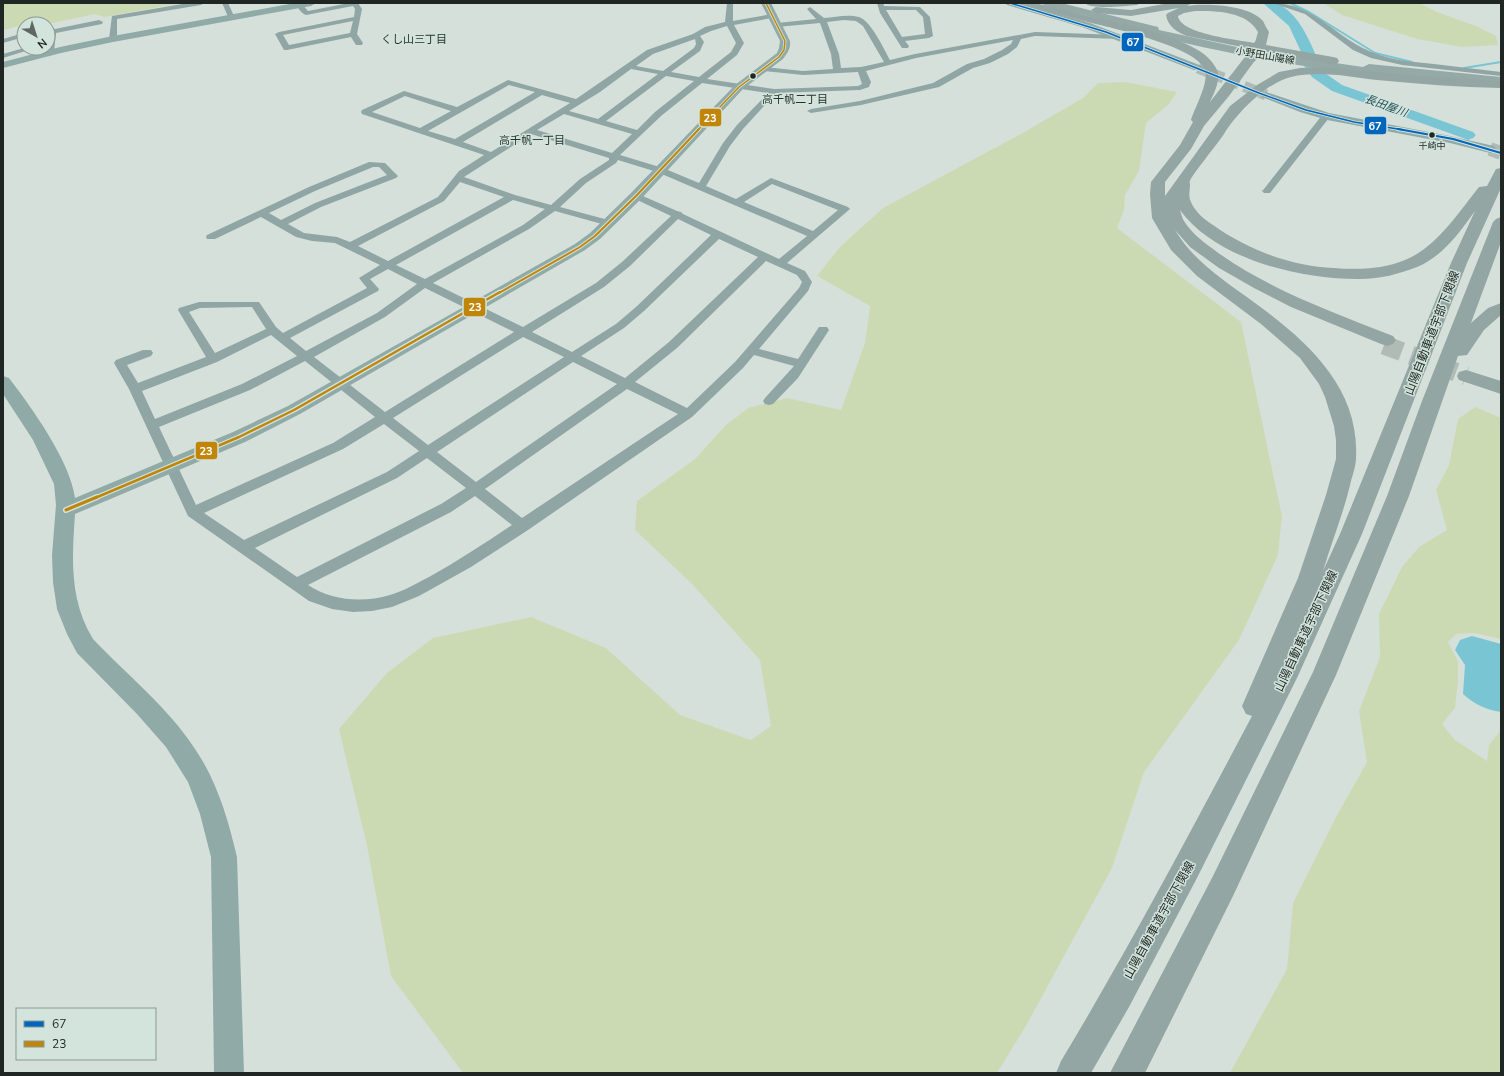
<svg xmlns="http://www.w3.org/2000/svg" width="1504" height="1076" font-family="'Nunito Sans','Noto Sans JP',sans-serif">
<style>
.green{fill:#ccdab4}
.water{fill:#7ac5d3}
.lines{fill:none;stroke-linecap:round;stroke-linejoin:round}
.stream{stroke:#7ac5d3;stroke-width:2}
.river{fill:#7ac5d3;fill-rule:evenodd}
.secondary-tunnel-far1{stroke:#b1bbb6;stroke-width:11;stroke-dasharray:11 5.5;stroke-linecap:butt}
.secondary-tunnel{stroke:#b1bbb6;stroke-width:14;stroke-dasharray:14 7;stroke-linecap:butt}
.highway-tunnel{stroke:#b1bbb6;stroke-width:19;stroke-dasharray:19 10;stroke-linecap:butt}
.street{fill:#90a6a5;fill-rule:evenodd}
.secondary{fill:#90aaa7;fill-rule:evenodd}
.primary{fill:#95a9a6;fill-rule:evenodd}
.highway{fill:#94a6a4;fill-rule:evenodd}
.highway-bridge{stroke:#94a6a4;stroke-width:12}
.bus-1-far1-casing{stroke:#d2e4dc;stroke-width:3}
.bus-1-casing{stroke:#d2e4dc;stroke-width:4}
.bus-2-far3-casing{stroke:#d2e4dc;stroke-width:3}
.bus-2-far2-casing{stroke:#d2e4dc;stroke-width:4}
.bus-2-far1-casing{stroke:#d2e4dc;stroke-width:5}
.bus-2-casing{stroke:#d2e4dc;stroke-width:6}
.bus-1-far1{stroke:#0065bd;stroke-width:1.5}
.bus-1{stroke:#0065bd;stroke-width:2}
.bus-2-far3{stroke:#c18609;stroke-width:1.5}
.bus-2-far2{stroke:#c18609;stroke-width:2}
.bus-2-far1{stroke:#c18609;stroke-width:2.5}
.bus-2{stroke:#c18609;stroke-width:3}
.bus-dot{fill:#1f2623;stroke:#d2e4dc;stroke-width:1.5}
.labels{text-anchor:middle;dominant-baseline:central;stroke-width:3;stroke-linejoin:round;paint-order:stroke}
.far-bus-label{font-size:9px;fill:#1f2623;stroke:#d2e4dc}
.far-street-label{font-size:10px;fill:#1f2623;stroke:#d2e4dc}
.far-neighbourhood-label{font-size:11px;fill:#25332d;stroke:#d2e4dc}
.far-water-label{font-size:11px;font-style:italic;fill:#214e57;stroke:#d2e4dc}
.street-label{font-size:12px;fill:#1f2623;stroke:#d2e4dc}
.line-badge{stroke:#d2e4dc;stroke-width:1.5}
.badge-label{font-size:11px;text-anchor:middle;font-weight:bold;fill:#fff}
</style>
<rect width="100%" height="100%" fill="#d6e0db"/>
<g class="green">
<path d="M3 3H182L104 17 95 14 48 24 35 22 3 30Z"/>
<path d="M1323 3H1419L1437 12 1476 26 1496 36 1498 45 1462 47 1417 39 1342 15Z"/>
<path d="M1125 82 1177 92 1168 105 1146 123 1139 171 1125 195 1124 210 1117 228 1241 322 1282 516 1278 555 1239 640 1144 772 1112 868 1027 1024 997 1073H463L391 976 367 846 339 729 387 673 433 638 531 617 606 648 680 715 751 740 771 726 760 660 692 584 635 530 637 501 695 459 726 425 748 408 787 398 841 410 865 343 870 306 817 276 840 247 883 208 1019 135 1083 98 1098 83Z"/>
<path d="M1475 407 1501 418V639L1474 633 1456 634 1448 642 1458 661V681L1455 708 1442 724 1455 740 1487 761 1489 745 1501 730V1073H1230L1287 969 1293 903 1337 815 1367 762 1359 711 1380 657 1379 614 1402 567 1419 547 1447 530 1436 490 1449 465 1458 419Z"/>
</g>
<path class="water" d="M1472 636 1501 644V712C1486 710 1474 704 1463 694L1465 665 1455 650 1460 640Z"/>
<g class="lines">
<g class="stream">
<path d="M1290 3 1309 12 1375 53 1412 62"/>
<path d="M1464 68 1501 62"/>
</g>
<g class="river">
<path d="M1263 3C1268 3 1274 2 1278 4 1297 13 1307 35 1315 53L1313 56H1303L1289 26Z"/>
<path d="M1311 62 1316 63 1322 71 1342 85 1473 132 1476 135 1473 138 1468 140 1463 138 1332 91 1312 77 1304 66 1306 63Z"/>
</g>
<path class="secondary-tunnel-far1" d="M1198 68 1266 95"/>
<path class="secondary-tunnel" d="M1490 149 1501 153"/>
<path class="highway-tunnel" d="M1384 345 1466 376"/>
<g class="street">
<path d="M188 3H204L201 5 117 19V39L113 41 109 39 112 16Z"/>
<path d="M222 3H228L235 18 233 19H229Z"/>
<path d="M349 3H358L362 9 357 34 363 43 362 45H356L351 37 287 50H284L275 34 279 32 354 17 355 9 353 6 306 15C302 14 296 7 298 4H302L308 11ZM353 21 350 33 289 45 283 35Z"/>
<path d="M727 3H733V21L772 14 776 16 772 18 734 25 744 43 737 55 707 79 774 89 858 86 862 84 858 72 803 75 764 71 760 69 764 67 803 71 833 69 831 54 820 23 777 27 773 25 777 23 816 19 807 9 810 7 824 18C835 17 848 14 859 17 871 21 884 49 890 60L915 54 1035 32 1119 35 1123 37 1119 39 1035 36 1021 39 1017 47 1008 54 990 63 973 68 939 87 861 105 811 113 807 111 811 109 860 101 933 83 967 64 984 59 1002 50 1011 44 1013 40 916 58 866 71 871 82 869 87 860 90 776 93 743 129 730 146 706 186 736 199 771 178 848 207 850 209 787 263 805 271 812 282 808 291 759 349 798 359 819 327H827L829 330 798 378 773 404 769 405 765 404 763 401 765 398 794 366 754 355 743 368 692 417 528 530 471 567 419 596 392 607 372 611 353 612 332 609 309 601 188 516 129 389 114 363 116 360 143 350H151L153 353 151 356 127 365 138 383 206 357 178 310 179 308 199 302H259L276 327 283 333 367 288 359 278 380 265 335 243 312 241 296 237 261 217 215 239H207L206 237 207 235 309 187 369 162 385 163 398 176 396 178 321 207 288 224 304 233 337 237 350 242 438 197 459 171 484 155 362 114 361 112 362 110 404 91 457 107 508 80 576 99 647 50 693 34 705 27 725 22ZM844 20 856 21 863 26 884 62 861 67 841 68 839 54 827 22ZM727 26 736 43 731 52 699 77 671 72 700 51 704 42 700 36 711 31ZM695 39 696 44 694 48 663 71 636 66 653 54ZM631 69 658 74 598 119 569 111 600 92ZM666 76 694 81 655 112 637 130 606 121ZM702 83 768 93 737 125 723 143 699 183 663 168 620 155 661 116ZM509 85 535 92 455 139 428 131ZM542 95 570 103 491 152 463 142ZM405 96 451 111 420 128 372 112ZM564 114 632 134 612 153 537 130ZM531 134 609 158V160L580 179 551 205 515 195 464 177ZM618 160 657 172 807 236 779 259 683 214 681 212 677 211 636 193 633 194 631 196 633 198 671 216 622 262 596 283 523 327 433 283 529 229 555 211 609 226 612 225 614 223 612 221 560 207 586 183 616 163ZM373 167H379L387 175 315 203 281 220 269 213 315 191ZM460 182 504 197 388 261 358 246 444 201ZM772 184 838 210 813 231 744 202ZM513 200 545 209 523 225 425 279 396 265ZM678 219 711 235 636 307 616 324 572 352 532 332 604 287 630 266ZM719 239 758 257 669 342 625 378 581 356 624 328 644 311ZM766 261 797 275 802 282 799 288 735 362 687 408 635 382 677 348ZM388 269 417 284 377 313 306 351 290 338 378 291 379 289 370 279ZM425 288 514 332 385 412 314 357 385 317ZM252 307 266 329 215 353 189 312 200 308ZM271 335 297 356 242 384 155 419 142 391 217 362ZM523 337 564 357 428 445 393 418ZM305 361 375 417 333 443 196 505 159 427 250 390ZM573 362 617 384 476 482 437 452ZM627 389 678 414 522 518 485 489ZM384 424 419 451 387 472 244 540 204 513 343 449ZM427 458 466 488 441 504 297 577 255 548 397 478ZM475 496 512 525C485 543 458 561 429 577 417 583 404 591 390 595 363 603 332 601 308 585L451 512Z"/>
<path d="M877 3H883L884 6 920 7 930 17 933 36 929 38 905 41 909 46 908 48H902L880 13ZM886 10H916L923 17 925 34 902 37Z"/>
<path d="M1084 3H1140L1137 5C1124 6 1094 10 1084 3Z"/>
<path d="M1272 3C1317 3 1337 41 1377 54 1395 61 1415 62 1434 64 1456 67 1479 69 1501 72V76L1402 65 1371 58 1353 50 1305 14Z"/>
<path d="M99 20 103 22 102 24 56 33 54 52 50 54 46 52 50 30Z"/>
<path d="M24 33V37L3 43V39Z"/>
<path d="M24 48H35L3 58V54Z"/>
<path d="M1326 113 1330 116 1329 118 1270 193H1264L1262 191 1264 189 1323 114Z"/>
</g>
<g class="secondary">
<path d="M295 3H316L311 6 113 42 61 53 3 68V62L60 47 113 36Z"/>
<path d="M761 3H771L790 41C791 49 787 53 783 59L743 89 641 199 600 239 585 250 300 414 245 442 75 514C72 558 69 600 93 639 127 675 168 707 195 749 217 781 228 819 237 857L244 1073H214L211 857 200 814 188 782 166 747 137 714 77 653 67 634 57 609 53 582 52 555 56 505 54 484 33 440 3 394V376L9 378C32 408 70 461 75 498L233 432 288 406 575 244 590 233 631 193 735 85 777 53 779 48 780 41Z"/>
<path d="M1005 3H1021L1090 23 1202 66 1204 68 1202 70H1194L1082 27 1007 5Z"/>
<path d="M1266 92 1329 113 1450 136 1494 146 1496 149 1494 152 1490 153 1450 143 1327 120 1300 112 1262 97 1260 95 1262 93Z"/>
</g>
<path class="primary" d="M1043 3H1061L1158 27 1159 30 1260 52 1363 67 1369 64 1501 77V85L1388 74 1382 77C1298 67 1217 52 1135 31L1133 29 1134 28 1044 5Z"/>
<g class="highway">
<path d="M1025 3C1046 3 1064 10 1084 15 1121 24 1162 30 1196 49 1204 53 1213 61 1217 70 1221 80 1214 93 1210 102L1248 53H1256L1258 56 1256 59 1229 96 1204 126 1191 149 1165 182V196L1230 106 1257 85 1279 72 1300 68 1321 67 1421 76 1501 81 1500 88C1459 87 1418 84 1377 80 1350 77 1319 70 1291 77 1266 83 1237 113 1224 134 1219 142 1191 176 1190 181 1189 182 1190 183 1190 184 1190 191 1188 196 1191 202 1195 212 1205 220 1213 225 1248 250 1291 266 1334 268 1358 270 1383 269 1405 260 1437 247 1458 213 1479 187L1487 186 1496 169 1501 168V188L1467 263 1362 534 1297 678 1197 878 1129 1007 1091 1073H1056L1061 1061C1129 948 1190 833 1252 716L1246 714 1242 706 1298 578 1326 495 1336 459V440L1334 426 1325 397 1319 384 1300 358 1261 324 1197 276 1171 250 1152 218 1150 194 1151 182 1180 145 1193 122 1191 120C1195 107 1209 83 1205 70 1196 45 1102 26 1076 19 1060 15 1043 10 1026 5ZM1180 210C1216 260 1303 280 1361 279 1380 279 1399 274 1417 267 1442 257 1460 232 1475 211L1451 263 1340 534 1323 571C1332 541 1344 512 1351 481 1353 474 1356 465 1356 458 1360 387 1306 340 1255 303 1225 281 1194 262 1175 230L1190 247 1219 268 1254 288 1291 307 1381 344 1387 346 1393 344 1396 340 1393 336C1333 312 1270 290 1217 252 1205 243 1192 234 1184 221 1182 218 1181 213 1180 210Z"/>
<path d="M1169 3H1192L1187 6C1206 3 1249 5 1263 21 1265 25 1267 29 1269 32L1266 45 1333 57 1337 58 1339 61 1337 64 1333 65 1187 36C1177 32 1168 27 1166 15L1168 13 1179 8 1131 16 1096 13 1091 10 1096 7 1131 10ZM1195 11C1217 11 1246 11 1258 32L1255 43C1239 40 1180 34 1178 16L1184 13Z"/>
<path d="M1501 217V242L1471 323 1488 308 1501 303V315L1484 330 1467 355 1458 356 1409 496 1336 675 1233 896 1145 1073H1110L1213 876 1313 672 1387 496 1422 401 1493 222 1496 219Z"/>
<path d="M1466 370 1501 381V394L1459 380 1457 376 1459 372Z"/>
</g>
<path class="highway-bridge" d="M1252 56 1260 45"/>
<defs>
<path id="bus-1-far1" d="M1010 3 1106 32 1259 93 1306 110 1354 122 1404 130"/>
<path id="bus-1" d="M1398 129 1453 139 1501 153"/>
<path id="bus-2-far3" d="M698 130 739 87 779 57 784 50 785 41 766 3"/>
<path id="bus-2-far2" d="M499 293 580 247 595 236 636 196 699 129"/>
<path id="bus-2-far1" d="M95 498 239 437 294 410 500 292"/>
<path id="bus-2" d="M66 510 97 497"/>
</defs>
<use href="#bus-1-far1" class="bus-1-far1-casing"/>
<use href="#bus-1" class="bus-1-casing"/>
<use href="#bus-2-far3" class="bus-2-far3-casing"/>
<use href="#bus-2-far2" class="bus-2-far2-casing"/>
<use href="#bus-2-far1" class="bus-2-far1-casing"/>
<use href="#bus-2" class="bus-2-casing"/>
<use href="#bus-1-far1" class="bus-1-far1"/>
<use href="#bus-1" class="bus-1"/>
<use href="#bus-2-far3" class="bus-2-far3"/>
<use href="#bus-2-far2" class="bus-2-far2"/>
<use href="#bus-2-far1" class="bus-2-far1"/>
<use href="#bus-2" class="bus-2"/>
</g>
<g class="bus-dot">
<circle cx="753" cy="76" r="3.5"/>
<circle cx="1432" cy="135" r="3.5"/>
</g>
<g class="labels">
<g class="far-bus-label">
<text x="1432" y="146">千崎中</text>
</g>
<g class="far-street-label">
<text transform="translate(1265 56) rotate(10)">小野田山陽線</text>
</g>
<g class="far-neighbourhood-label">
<text x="414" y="39">くし山三丁目</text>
<text x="795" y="99">高千帆二丁目</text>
<text x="532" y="140">高千帆一丁目</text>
</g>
<g class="far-water-label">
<text transform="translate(1386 106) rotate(20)">長田屋川</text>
</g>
<g class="street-label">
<text transform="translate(1432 333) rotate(-69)">山陽自動車道宇部下関線</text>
<text transform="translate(1306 631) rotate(-65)">山陽自動車道宇部下関線</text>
<text transform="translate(1159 920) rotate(-61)">山陽自動車道宇部下関線</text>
</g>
</g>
<g class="line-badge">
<rect x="1121" y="32" width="23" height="20" rx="4" fill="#0065bd"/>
<rect x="699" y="108" width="23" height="19" rx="4" fill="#c18609"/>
<rect x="1364" y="116" width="23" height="19" rx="4" fill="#0065bd"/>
<rect x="463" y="297" width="23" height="20" rx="4" fill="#c18609"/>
<rect x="195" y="441" width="23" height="19" rx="4" fill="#c18609"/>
</g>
<g class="badge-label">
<text x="1133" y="46">67</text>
<text x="710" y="122">23</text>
<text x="1375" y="130">67</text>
<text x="475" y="311">23</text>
<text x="206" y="455">23</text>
</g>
<rect width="1504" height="1076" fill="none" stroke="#1f2623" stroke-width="8"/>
<rect x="16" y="1008" width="140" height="52" fill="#d2e4dc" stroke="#8a9892"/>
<rect x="24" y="1021" width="20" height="6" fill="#0065bd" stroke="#8a9892"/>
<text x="52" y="1028" font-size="12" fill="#1f2623">67</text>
<rect x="24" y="1041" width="20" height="6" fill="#c18609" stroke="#8a9892"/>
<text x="52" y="1048" font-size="12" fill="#1f2623">23</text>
<g transform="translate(36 36) rotate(141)"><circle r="19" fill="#d2e4dc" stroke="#8a9892"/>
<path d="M0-3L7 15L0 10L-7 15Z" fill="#5f6763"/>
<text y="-6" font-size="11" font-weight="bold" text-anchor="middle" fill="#1f2623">N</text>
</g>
</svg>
